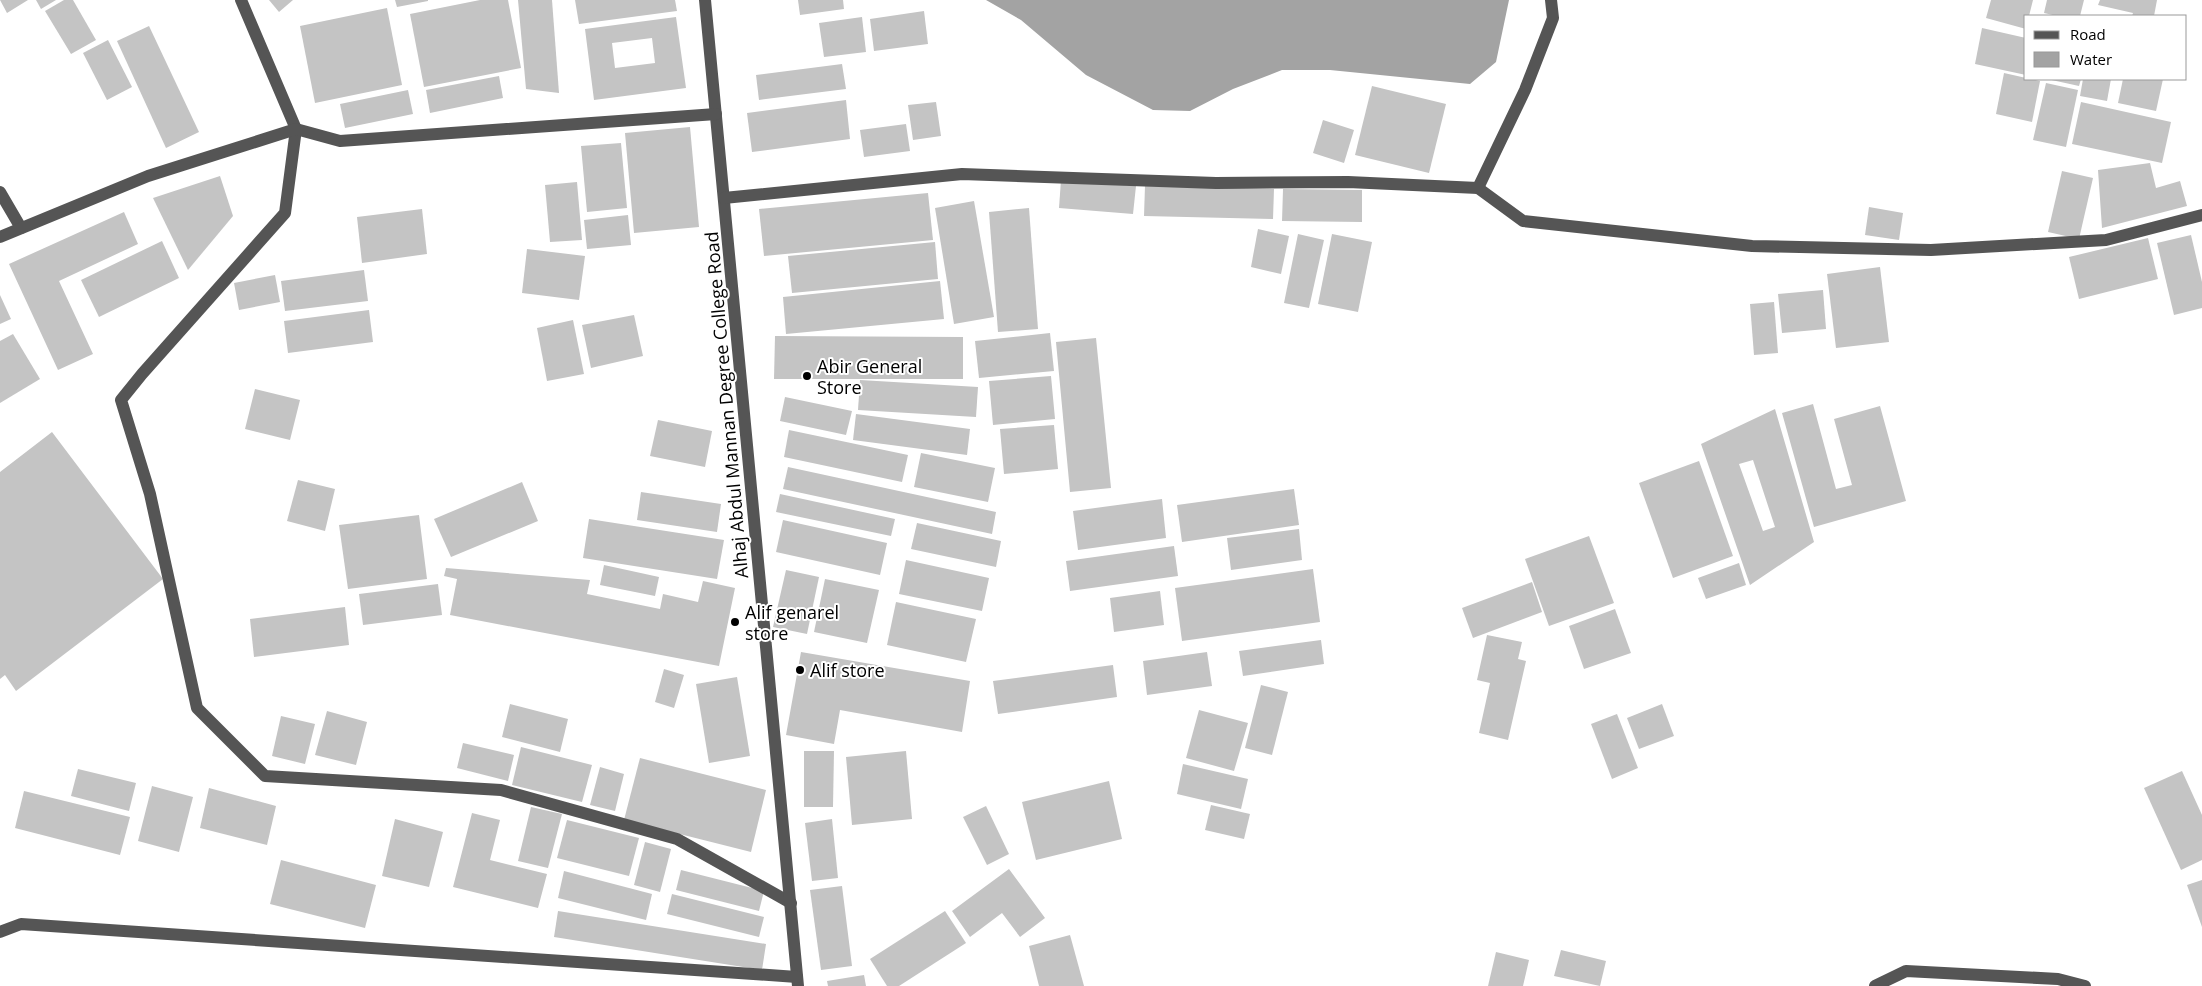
<svg xmlns="http://www.w3.org/2000/svg" width="2202" height="986" font-family="'Open Sans',sans-serif">
<style>
.water{fill:#a3a3a3}
.building{fill:#c4c4c4;fill-rule:evenodd}
.lines{fill:none;stroke-linecap:round;stroke-linejoin:round}
.minor{stroke:#555;stroke-width:12}
.poi-dot{fill:#000;stroke:#fff;stroke-width:2}
.labels{text-anchor:middle;dominant-baseline:central;stroke-width:4;stroke-linejoin:round;paint-order:stroke}
.poi-label{font-size:18px;fill:#000;stroke:#fff;text-anchor:start}
.street-label{font-size:18px;fill:#000;stroke:#fff}
</style>
<rect width="100%" height="100%" fill="#fff"/>
<path class="water" d="M986 0H1509L1496 62 1470 84 1330 70H1282L1233 89 1190 111 1153 110 1086 75 1021 20Z"/>
<g class="building">
<path d="M0 0H28L7 13Z"/>
<path d="M36 0H56L41 9Z"/>
<path d="M64 0H73L96 40 71 54 45 11Z"/>
<path d="M269 0H293L279 12Z"/>
<path d="M395 0H428V1L397 7Z"/>
<path d="M480 0H508L521 68 424 87 410 14Z"/>
<path d="M518 0H552L559 93 526 89Z"/>
<path d="M575 0H675L677 11 579 24Z"/>
<path d="M798 0H843L844 9 800 15Z"/>
<path d="M1991 0H2033L2029 16H2026V29L1986 18Z"/>
<path d="M2047 0H2084L2080 16H2057L2044 13Z"/>
<path d="M2100 0H2157L2154 16H2132L2133 13 2098 5Z"/>
<path d="M387 8 402 85 315 103 300 26Z"/>
<path d="M924 11 928 44 874 51 870 19Z"/>
<path d="M676 17 686 88 594 100 585 29ZM652 38 655 63 615 68 612 43Z"/>
<path d="M862 17 866 52 824 57 819 23Z"/>
<path d="M149 26 199 132 166 148 117 41Z"/>
<path d="M1982 28 2026 38V75L1975 64Z"/>
<path d="M108 40 132 87 107 100 83 53Z"/>
<path d="M842 64 846 89 759 100 756 75Z"/>
<path d="M2004 73 2040 81 2032 122 1996 114Z"/>
<path d="M499 76 503 98 430 113 426 90Z"/>
<path d="M2047 79H2081L2079 86Z"/>
<path d="M2083 79H2111L2107 101 2080 96Z"/>
<path d="M2123 79H2163L2156 111 2118 103Z"/>
<path d="M2046 83 2078 90 2066 147 2033 140Z"/>
<path d="M1372 86 1446 104 1429 173 1355 155Z"/>
<path d="M408 90 413 114 345 128 340 104Z"/>
<path d="M846 100 850 139 752 152 747 113Z"/>
<path d="M936 102 941 136 913 140 908 105Z"/>
<path d="M2081 102 2171 122 2162 163 2072 144Z"/>
<path d="M1323 120 1354 130 1344 163 1313 153Z"/>
<path d="M906 124 910 151 864 157 860 130Z"/>
<path d="M690 127 699 227 634 233 625 133Z"/>
<path d="M621 143 627 208 587 212 581 146Z"/>
<path d="M2150 163 2156 188 2180 181 2187 206 2102 228 2098 170Z"/>
<path d="M2062 171 2093 178 2079 239 2048 232Z"/>
<path d="M220 176 233 216 188 270 153 198Z"/>
<path d="M1061 180 1136 186 1133 214 1059 208Z"/>
<path d="M577 182 582 240 550 242 545 185Z"/>
<path d="M1145 186 1274 189 1273 219 1144 216Z"/>
<path d="M1283 189 1362 190V222L1282 221Z"/>
<path d="M928 193 933 240 764 256 759 209Z"/>
<path d="M974 201 994 317 954 324 935 208Z"/>
<path d="M1869 207 1903 213 1899 240 1865 235Z"/>
<path d="M1029 208 1038 329 998 332 989 212Z"/>
<path d="M422 209 427 254 362 263 357 217Z"/>
<path d="M124 212 138 244 59 281 93 354 58 370 9 264Z"/>
<path d="M628 215 631 245 587 249 584 220Z"/>
<path d="M1258 229 1289 236 1281 274 1251 267Z"/>
<path d="M1298 234 1324 240 1309 308 1284 303Z"/>
<path d="M1332 234 1372 242 1358 312 1318 304Z"/>
<path d="M2191 235 2202 282V308L2174 315 2157 243Z"/>
<path d="M2148 238 2158 279 2079 299 2069 257Z"/>
<path d="M162 241 179 278 99 317 81 280Z"/>
<path d="M935 242 938 279 792 293 788 256Z"/>
<path d="M527 249 585 256 579 300 522 293Z"/>
<path d="M1880 267 1889 342 1836 348 1827 274Z"/>
<path d="M364 270 368 301 285 311 281 281Z"/>
<path d="M275 275 280 302 239 310 234 283Z"/>
<path d="M940 281 944 319 786 334 783 297Z"/>
<path d="M1823 290 1826 329 1782 333 1778 294Z"/>
<path d="M0 295 11 319 0 324Z"/>
<path d="M1774 302 1778 353 1754 355 1750 304Z"/>
<path d="M369 310 373 342 288 353 284 321Z"/>
<path d="M634 315 643 356 591 368 582 325Z"/>
<path d="M573 320 584 374 547 381 537 328Z"/>
<path d="M1050 333 1054 371 979 378 975 341Z"/>
<path d="M13 334 40 379 0 403V341Z"/>
<path d="M775 336 963 337V379H774Z"/>
<path d="M1096 338 1111 488 1070 492 1056 342Z"/>
<path d="M1051 376 1055 419 993 425 989 381Z"/>
<path d="M860 380 978 387 976 417 858 410Z"/>
<path d="M255 389 300 400 290 440 245 429Z"/>
<path d="M785 397 852 411 846 435 780 421Z"/>
<path d="M1813 404 1836 489 1852 485 1834 419 1880 406 1906 501 1814 527 1782 413Z"/>
<path d="M1775 409 1814 542 1750 585 1701 444ZM1753 460 1775 527 1763 531 1739 464Z"/>
<path d="M856 414 970 429 967 455 853 440Z"/>
<path d="M658 420 712 431 705 467 650 456Z"/>
<path d="M1054 425 1058 469 1004 474 1000 429Z"/>
<path d="M789 430 908 455 902 482 784 457Z"/>
<path d="M52 432 163 579 16 691 5 675 0 679V472Z"/>
<path d="M921 453 995 468 988 502 914 487Z"/>
<path d="M1699 461 1733 556 1673 578 1639 483Z"/>
<path d="M788 467 996 512 992 534 783 489Z"/>
<path d="M298 480 335 489 325 531 287 521Z"/>
<path d="M522 482 538 521 451 557 434 519Z"/>
<path d="M1294 489 1299 525 1182 542 1177 505Z"/>
<path d="M641 492 721 504 717 532 637 520Z"/>
<path d="M780 494 895 519 891 536 776 512Z"/>
<path d="M1162 499 1166 538 1078 550 1073 511Z"/>
<path d="M419 515 427 579 348 589 339 525Z"/>
<path d="M589 519 724 540 717 579 583 558Z"/>
<path d="M783 520 887 543 880 575 776 552Z"/>
<path d="M917 523 1001 541 996 567 911 549Z"/>
<path d="M1299 529 1302 560 1231 570 1227 538Z"/>
<path d="M1589 536 1614 603 1549 626 1525 559Z"/>
<path d="M1174 546 1178 576 1070 591 1066 561Z"/>
<path d="M906 560 989 578 982 611 899 594Z"/>
<path d="M1739 563 1746 585 1706 599 1698 578Z"/>
<path d="M604 565 659 577 655 596 600 585Z"/>
<path d="M446 568 590 580 587 594 660 609 663 594 698 602 703 581 735 588 719 666 450 615 457 579 444 576Z"/>
<path d="M1313 569 1320 622 1182 641 1175 588Z"/>
<path d="M786 570 819 577 807 634 773 627Z"/>
<path d="M825 579 879 590 867 643 814 632Z"/>
<path d="M1532 582 1542 612 1473 638 1462 608Z"/>
<path d="M438 584 442 615 363 625 359 594Z"/>
<path d="M1160 591 1164 625 1114 632 1110 598Z"/>
<path d="M896 602 976 619 966 662 887 645Z"/>
<path d="M345 607 349 645 254 657 250 619Z"/>
<path d="M1615 609 1631 653 1584 669 1569 626Z"/>
<path d="M1487 635 1522 642 1518 659 1526 661 1508 740 1479 733 1490 683 1477 680Z"/>
<path d="M1321 640 1324 664 1243 676 1239 651Z"/>
<path d="M801 652 970 681 962 732 840 710 834 744 786 735Z"/>
<path d="M1207 652 1212 686 1147 695 1143 661Z"/>
<path d="M1113 665 1117 697 998 714 993 681Z"/>
<path d="M664 669 684 675 674 708 655 702Z"/>
<path d="M737 677 750 756 709 763 696 684Z"/>
<path d="M1261 685 1288 692 1272 755 1245 748Z"/>
<path d="M510 704 568 719 560 752 502 737Z"/>
<path d="M1662 704 1674 736 1639 749 1627 718Z"/>
<path d="M1199 710 1248 723 1234 771 1186 758Z"/>
<path d="M327 711 367 722 356 765 315 755Z"/>
<path d="M1617 714 1638 768 1612 779 1591 724Z"/>
<path d="M281 716 315 724 305 764 272 756Z"/>
<path d="M463 743 514 755 508 781 457 768Z"/>
<path d="M521 747 592 765 582 802 512 785Z"/>
<path d="M804 751H834L833 807H804Z"/>
<path d="M906 751 912 819 852 825 846 757Z"/>
<path d="M640 758 766 790 751 852 624 820Z"/>
<path d="M1183 764 1248 779 1241 809 1177 794Z"/>
<path d="M600 767 624 774 615 811 590 805Z"/>
<path d="M78 769 136 783 129 811 71 796Z"/>
<path d="M2182 771 2202 815V860L2181 870 2144 788Z"/>
<path d="M1109 781 1122 839 1036 860 1022 802Z"/>
<path d="M152 786 193 797 179 852 138 841Z"/>
<path d="M209 788 276 806 267 845 200 828Z"/>
<path d="M24 791 130 817 120 855 15 828Z"/>
<path d="M1211 805 1250 814 1244 839 1205 830Z"/>
<path d="M986 806 1009 854 987 865 963 817Z"/>
<path d="M531 807 562 814 548 868 518 861Z"/>
<path d="M472 813 500 820 490 860 547 874 538 908 453 887Z"/>
<path d="M395 819 443 832 429 887 382 876Z"/>
<path d="M832 819 838 878 812 881 805 823Z"/>
<path d="M567 820 639 838 629 876 557 858Z"/>
<path d="M645 842 671 849 660 892 634 885Z"/>
<path d="M281 860 376 885 365 928 270 904Z"/>
<path d="M1009 869 1045 918 1020 937 1002 913 970 937 952 911Z"/>
<path d="M681 870 764 891 759 911 676 890Z"/>
<path d="M564 871 652 894 646 920 558 898Z"/>
<path d="M2202 880V927L2187 885Z"/>
<path d="M842 886 852 966 821 970 810 890Z"/>
<path d="M672 894 764 917 759 937 667 914Z"/>
<path d="M558 911 766 944 762 970 554 937Z"/>
<path d="M945 911 966 943 899 986H887L870 959Z"/>
<path d="M1070 935 1084 986H1039L1029 946Z"/>
<path d="M1561 950 1606 961 1600 986 1554 976Z"/>
<path d="M1496 952 1529 960 1523 986H1488Z"/>
<path d="M864 975 866 986H828L827 981Z"/>
</g>
<g class="lines">
<g class="minor">
<path d="M241 0 296 129 285 213 142 374 121 400 150 494 197 708 265 776 501 790 677 839 791 903"/>
<path d="M705 0 798 986"/>
<path d="M1478 188 1525 90 1553 18 1551 0"/>
<path d="M0 192 21 228"/>
<path d="M724 198 962 174 1216 183 1348 182 1478 188 1523 221 1752 246 1931 250 2106 240 2202 215"/>
<path d="M0 237 148 176 296 129 340 141 716 114"/>
<path d="M0 932 21 924 797 977"/>
<path d="M1875 986 1906 971 2058 979 2085 986"/>
</g>
</g>
<g class="poi-dot">
<circle cx="807" cy="376" r="5"/>
<circle cx="735" cy="622" r="5"/>
<circle cx="800" cy="670" r="5"/>
</g>
<g class="labels">
<g class="poi-label">
<text x="817" y="366">Abir General<tspan x="817" dy="21">Store</tspan></text>
<text x="745" y="612">Alif genarel<tspan x="745" dy="21">store</tspan></text>
<text x="810" y="670">Alif store</text>
</g>
<g class="street-label">
<text transform="translate(726 405) rotate(-95)">Alhaj Abdul Mannan Degree College Road</text>
</g>
</g>
<rect x="2024" y="15" width="162" height="65" fill="#ffffff" stroke="#999999"/>
<rect x="2034" y="31" width="25" height="8" fill="#555555" stroke="#999999"/>
<text x="2070" y="40" font-size="15" fill="#000000">Road</text>
<rect x="2034" y="52" width="25" height="15" fill="#a3a3a3" stroke="#999999"/>
<text x="2070" y="65" font-size="15" fill="#000000">Water</text>
</svg>
